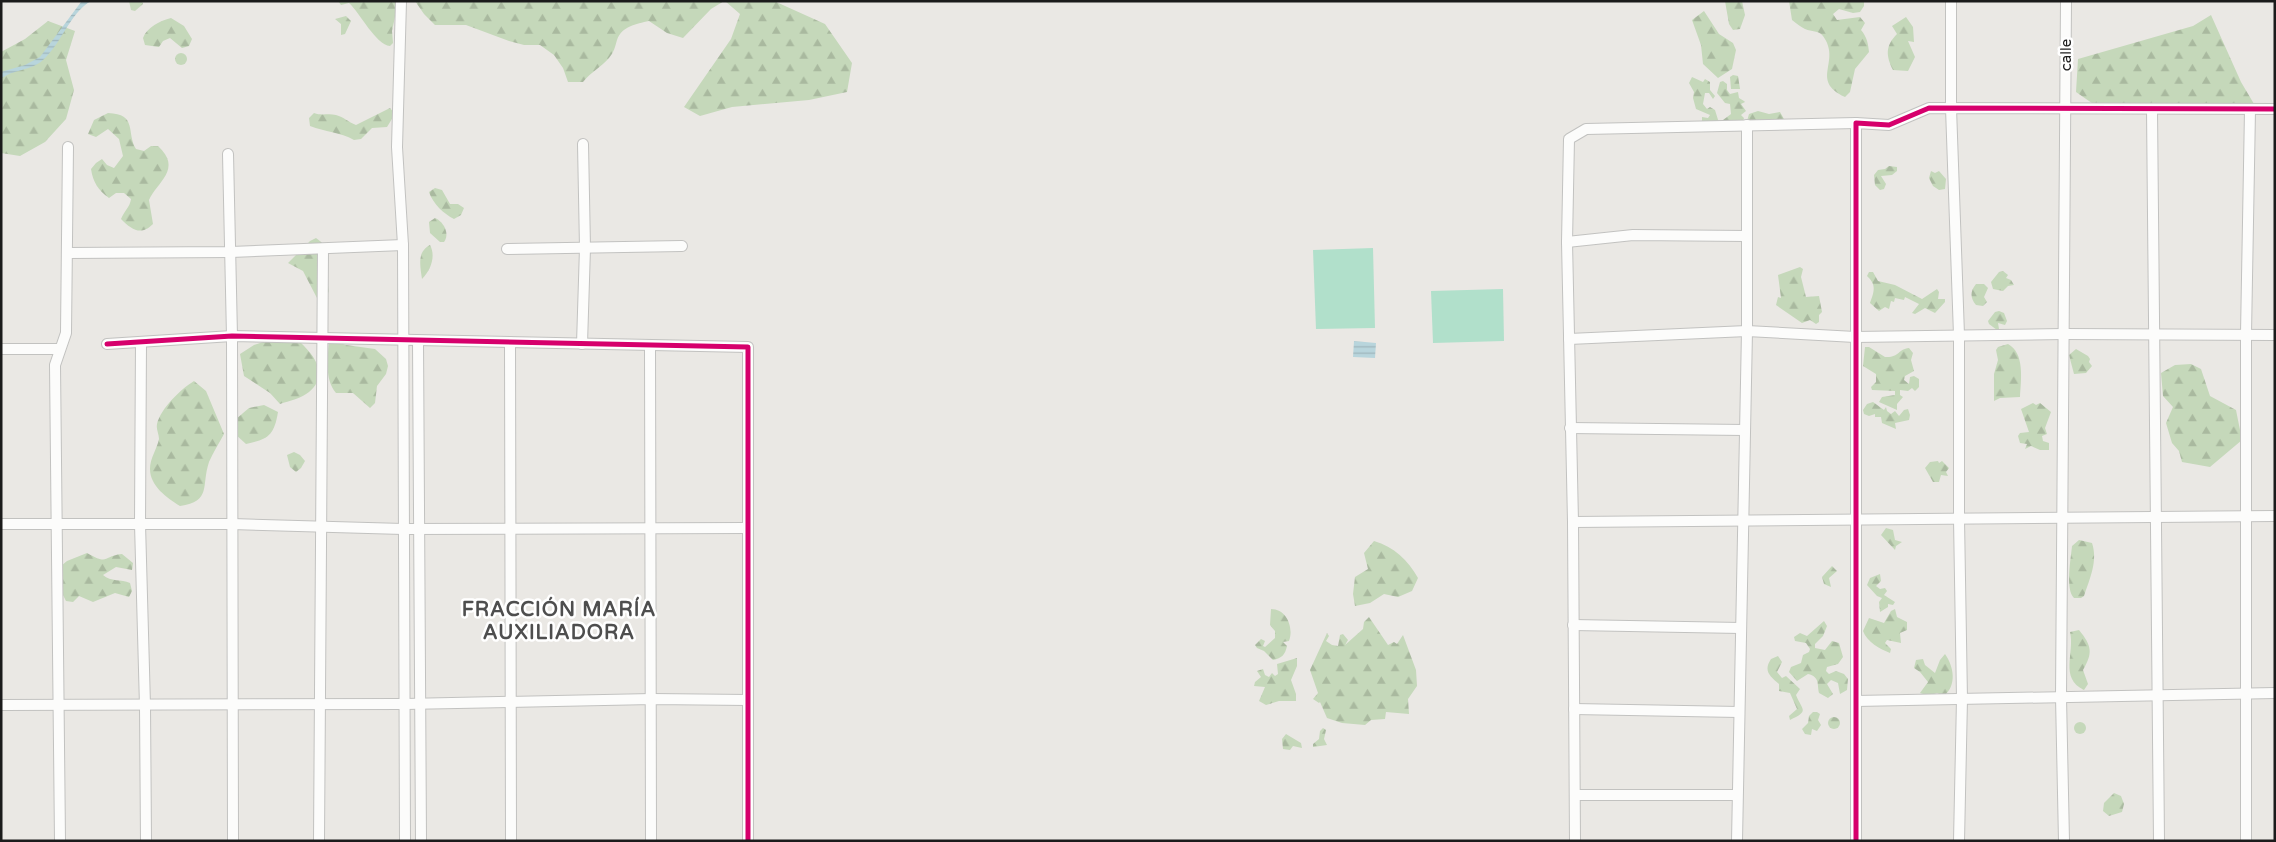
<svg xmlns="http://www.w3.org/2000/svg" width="2276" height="842" font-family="'Varela Round',sans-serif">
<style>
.forest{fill:url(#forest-firs)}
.pitch{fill:#b1e0cb}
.water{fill:url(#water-rules)}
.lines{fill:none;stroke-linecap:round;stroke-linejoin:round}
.minor-casing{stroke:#c2c2c0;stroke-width:12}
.minor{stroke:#fcfcfb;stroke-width:10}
.cycleway-casing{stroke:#fff;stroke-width:8}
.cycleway{stroke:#d6006c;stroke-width:5}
.labels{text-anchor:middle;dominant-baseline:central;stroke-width:5;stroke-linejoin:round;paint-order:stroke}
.street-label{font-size:15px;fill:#1b1b1b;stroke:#fff}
.district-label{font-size:20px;font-weight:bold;letter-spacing:1px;fill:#4e4e4e;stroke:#fff}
</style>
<defs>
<pattern id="forest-firs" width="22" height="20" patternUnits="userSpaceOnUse" patternTransform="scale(1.25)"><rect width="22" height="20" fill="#c5d8ba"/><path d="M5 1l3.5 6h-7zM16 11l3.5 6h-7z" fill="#a9b99f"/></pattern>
<pattern id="water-rules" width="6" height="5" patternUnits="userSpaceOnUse" patternTransform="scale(1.25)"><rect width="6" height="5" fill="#b8d5dc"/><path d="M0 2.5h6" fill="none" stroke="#9eb6bc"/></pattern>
</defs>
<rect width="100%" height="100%" fill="#eae8e4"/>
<g class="forest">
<path d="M129 1H142L143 4 135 11 131 10Z"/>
<path d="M338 1H395L396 12 392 31 393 43 390 46C376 45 360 13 349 3L341 5Z"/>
<path d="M415 1H724L711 9 683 38 667 33 649 21C636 24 622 26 617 40 615 47 614 52 609 58 601 67 591 72 583 82H568L563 68 554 55 540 45H524L509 41 466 25H435L424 14Z"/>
<path d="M725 1H774L825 24 852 63 847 92 809 100 732 107 700 116 684 107 731 39 740 14Z"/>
<path d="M1725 1H1742L1745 15 1740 29 1733 30 1729 24Z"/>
<path d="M1789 1H1864V6L1860 12 1853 13 1839 9 1833 14 1837 20 1860 17 1865 23 1861 30C1867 37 1868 43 1869 52L1855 69 1850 92 1845 97C1809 80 1842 62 1823 36 1818 30 1812 32 1805 29 1801 27 1796 23 1792 20Z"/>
<path d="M1704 11 1719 34 1733 43 1736 50 1732 69 1718 78 1703 64 1701 45 1692 20Z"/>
<path d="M2211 15 2241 82 2257 109 2099 108 2076 92 2078 59 2193 26Z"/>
<path d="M346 16 351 21 345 34 341 35V24L335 19Z"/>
<path d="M1906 17 1913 27 1914 42 1908 41 1915 57 1908 71 1893 70C1886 56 1885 46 1897 34L1892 26Z"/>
<path d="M171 18 184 26 192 39 189 46 182 48 170 38 163 41 159 47 145 45 143 38C147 27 160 21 171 18Z"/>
<path d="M48 21 75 31 66 60 74 90 66 119 45 142 20 156 1 153V52L25 39Z"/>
<circle cx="181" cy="59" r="6"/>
<path d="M1733 75 1738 76 1740 89H1731L1730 77Z"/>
<path d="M1692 77 1703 82 1705 79 1710 82V90L1715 96 1713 99 1709 93H1705L1703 104 1707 109 1710 107 1715 110 1719 123 1702 122V117L1708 118 1710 115 1696 109 1693 98 1694 92 1689 83Z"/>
<path d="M1723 81 1727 84V90L1730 94 1738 92 1739 98 1744 101 1745 102 1741 104 1746 111 1741 115 1744 118 1743 121 1724 122 1723 120 1731 114 1730 104 1725 103 1717 93 1720 82Z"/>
<path d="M390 108 395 114 387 127 372 128 361 139 354 140C340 132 325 132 310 126L309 118 314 113C322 116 328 113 336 115 344 117 348 122 356 125Z"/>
<path d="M1758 111 1769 114 1780 112 1784 119 1783 120 1747 121 1749 114Z"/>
<path d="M108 113C138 114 126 133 136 149L144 151 151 146H158C183 169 157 182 149 200L153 224C141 236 132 230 121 219 124 211 130 207 131 199L124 193H116L109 198C98 190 93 182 91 169L96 163 102 159 107 165 114 168 123 156 119 139 108 129 96 137 88 134 94 120Z"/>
<path d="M1889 166 1897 167V171L1892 175 1881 176 1886 184 1884 189 1880 190 1875 185 1874 175 1878 170 1885 169Z"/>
<path d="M1931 171 1935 173 1939 171 1946 179 1945 189 1939 190 1933 186 1929 178Z"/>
<path d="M435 188 442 190 450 204H458L464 208 461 215 454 219C444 214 433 204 429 192Z"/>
<path d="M435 218C444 222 450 234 444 242H440L430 233 429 222Z"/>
<path d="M316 238C328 246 332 257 325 269L329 291 326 298 318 300 303 271 288 263 310 241Z"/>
<path d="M430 245C436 256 431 270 422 279 420 265 417 252 430 245Z"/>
<path d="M1800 267 1803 269 1801 277 1806 297 1819 296 1822 312 1819 315V322L1816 324 1810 320 1802 323 1776 305 1778 297 1781 298 1778 275Z"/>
<path d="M2003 271 2008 275 2006 278 2011 280 2014 285 2008 286 2003 291 1993 289 1991 282 1999 272Z"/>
<path d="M1869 272H1873L1878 281 1895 285 1922 299 1937 289 1939 292 1938 299H1945V302L1935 313 1925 308 1915 314 1912 313 1919 304 1905 297 1904 300 1895 298 1894 302 1891 301 1889 309 1885 307 1879 311 1870 303C1874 292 1877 285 1867 276Z"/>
<path d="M1976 284H1984L1988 288 1984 297 1987 302 1983 306 1976 305C1970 298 1970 291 1976 284Z"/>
<path d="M1999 311 2004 313 2007 321 2005 325 1998 323 1999 329 1997 330 1989 324 1988 321 1995 312Z"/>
<path d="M329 339 346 345 375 349 386 359 388 366 386 374 377 386 375 403 370 408 353 393H336C324 379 328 356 329 339Z"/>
<path d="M269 340 300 342C315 356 329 375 309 392 302 398 289 401 280 404L270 393 244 376 240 354 254 345Z"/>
<path d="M2008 344C2025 353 2021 380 2020 397L2000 398 1994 401V374L1998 360 1996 350 1998 347Z"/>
<path d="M1865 347H1869L1885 357C1899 358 1898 349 1909 348L1913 353 1911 360 1914 371 1905 376 1904 380 1909 384 1910 377 1914 376 1919 379V387L1915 391 1912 388 1908 391 1900 390V395L1903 397 1897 404V410L1879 402 1882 397 1895 395V391L1872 390 1871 387 1876 382V374L1863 366Z"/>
<path d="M2076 349 2088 356 2090 359 2089 362 2092 366 2086 373 2074 374 2069 355Z"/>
<path d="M2191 364 2201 369 2210 396 2236 410 2242 440 2210 467 2182 462 2179 451 2172 443 2166 423 2173 407 2163 396 2161 373 2175 365Z"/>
<path d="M194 381 206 391 224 434C219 443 213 453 209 462 201 486 212 501 180 506 167 498 150 486 150 469 150 458 157 449 159 439 159 434 156 429 157 424 161 408 181 389 194 381Z"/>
<path d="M1873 402 1884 410 1886 407 1887 411 1891 414 1895 411 1899 416 1904 410 1908 409 1910 415 1909 420 1895 423 1896 429 1882 423 1881 417H1875V414L1869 416 1864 414 1863 410 1867 404Z"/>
<path d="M2033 403 2036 405 2040 403 2051 412 2045 428 2047 434 2042 436 2043 441 2049 443V450H2040L2031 446 2025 449 2027 444 2020 443 2018 436 2020 433 2029 432 2021 409Z"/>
<path d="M264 405 278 412C274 436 268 439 246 444L235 434 236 419 249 408Z"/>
<path d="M294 452 300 455 305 461 301 468 296 472 290 467 287 455Z"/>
<path d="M1938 461 1939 463 1942 461 1949 468 1946 472 1948 476 1941 475 1939 482H1933L1925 468 1930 462Z"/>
<path d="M1886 528 1893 530 1895 540 1902 542 1896 546 1895 550 1881 535Z"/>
<path d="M2079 540 2092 543C2098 561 2090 578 2084 596L2081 598H2074C2065 589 2071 558 2072 546Z"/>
<path d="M1374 541C1394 547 1408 560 1418 578L1412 591 1398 597 1384 594 1370 603 1355 606 1353 594 1355 577 1368 569 1364 553Z"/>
<path d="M87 553C110 566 102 556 122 554L133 563 132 570 116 567 103 575C111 582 121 579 130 583L132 591 129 597 115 593 93 602 79 596 73 602 66 601 59 587 61 566 67 561Z"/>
<path d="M1832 566 1837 571 1829 578 1831 587 1824 584 1822 577Z"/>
<path d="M1880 574 1881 581 1876 586 1880 589 1885 588 1887 591 1884 595 1895 602 1893 605 1888 604V607L1880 612 1879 602 1882 598 1877 596 1867 585 1870 578Z"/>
<path d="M1271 609C1287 609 1294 628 1289 641L1283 642 1287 646C1285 655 1282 658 1273 660L1264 651 1257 648 1255 645 1261 639 1265 641 1263 646 1265 647 1275 638V631L1270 625Z"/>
<path d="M1895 609 1897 617 1907 622V630L1900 633 1901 643 1887 640 1885 643 1891 649 1890 653C1880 649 1867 642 1863 631L1869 618 1884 623 1891 611Z"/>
<path d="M1369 617 1388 645 1394 642 1397 644 1403 635 1416 670 1417 686 1408 699 1409 714 1386 712 1385 719 1371 720 1365 725 1342 723 1327 718 1320 702 1319 703 1313 699 1318 693 1310 670 1327 633 1329 636 1326 641 1332 645 1338 646 1340 635 1343 634 1348 640 1345 645 1363 629 1364 622Z"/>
<path d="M1824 621 1827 626 1823 636 1815 644V648L1825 650 1832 641 1839 643 1843 657 1838 664 1827 667 1826 671 1829 674 1836 671 1844 674 1848 679 1847 690 1840 694 1838 683 1831 680 1827 684 1833 694 1828 698 1819 693C1817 684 1820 677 1808 674L1797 681 1789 672 1791 667 1801 663 1803 655 1809 652 1810 649 1806 643 1795 641 1794 637 1800 633 1807 636Z"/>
<path d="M2079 630C2092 646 2093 653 2083 670L2088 684 2084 690C2059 678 2075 653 2070 632Z"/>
<path d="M1945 654C1954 667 1957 685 1944 696L1937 693 1929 696 1920 693 1928 682 1920 672 1914 668 1916 660 1923 659 1925 665 1935 673 1940 660Z"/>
<path d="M1778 656 1782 662 1777 672 1782 678 1786 676 1800 689 1796 695C1802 710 1810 711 1790 720L1789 716 1797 709 1790 693 1779 691V684C1770 676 1763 671 1771 659Z"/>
<path d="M1297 658V666L1291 680 1296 694V701H1279L1266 705 1259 701 1265 687 1254 686 1255 682 1261 677 1257 671 1263 669 1265 675 1269 677 1272 673 1275 676 1278 674 1277 664Z"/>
<path d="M1817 712 1820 714 1818 720 1821 725 1817 731 1812 729 1811 735 1805 734 1802 729 1808 723 1809 716 1813 712Z"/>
<circle cx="1834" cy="723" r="6"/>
<circle cx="2080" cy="728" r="6"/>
<path d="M1323 728 1326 730 1324 739 1327 745 1313 747V744L1319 739 1320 731Z"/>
<path d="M1286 734 1301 743 1302 748 1293 746 1290 750 1283 749 1282 739Z"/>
<path d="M2114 793 2121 796 2124 804 2122 812 2109 816 2103 811 2104 803Z"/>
</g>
<g class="pitch">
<path d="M1373 248 1375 328 1316 329 1313 250Z"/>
<path d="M1503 289 1504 341 1433 343 1431 291Z"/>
</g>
<g class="water">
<path d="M91 1C69 14 62 43 43 60 31 71 13 69 1 79V72L25 65 40 57 81 2Z"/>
<path d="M1354 341 1376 343 1375 358 1353 357Z"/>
</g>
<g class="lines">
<defs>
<g id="minor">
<path d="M401 1 397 147 403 245 405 841"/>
<path d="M1951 1V108L1959 335V519L1962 699 1959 841"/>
<path d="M2152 109 2159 841"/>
<path d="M228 154 232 336 233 841"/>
<path d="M1567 242 1633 235 1747 236"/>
<path d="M507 249 682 246"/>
<path d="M67 253 231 252 403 245"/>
<path d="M1569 339 1747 331 1855 337 2064 334 2275 335"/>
<path d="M418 341 421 841"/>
<path d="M141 342 140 524 145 706 146 841"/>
<path d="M510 342 511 841"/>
<path d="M107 344 232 336 748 347V841"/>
<path d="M582 344 585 248 583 144"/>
<path d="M650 346 651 841"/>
<path d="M1 349H60"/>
<path d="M1570 428 1745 430"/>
<path d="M1573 522 2275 516"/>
<path d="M1 524H232L403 529 748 528"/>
<path d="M1573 625 1741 628"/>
<path d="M1856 701 2275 693"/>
<path d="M1 705 405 704 652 699 748 700"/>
<path d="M1574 709 1739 712"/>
<path d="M1575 795H1737"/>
<path d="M60 841 55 365 66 333 68 147"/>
<path d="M319 841 323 249"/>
<path d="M1575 841 1573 522 1567 242 1569 139 1586 129 1856 123"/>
<path d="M1737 841 1747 331V125"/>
<path d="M1856 841V123L1889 125 1929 108 2275 109"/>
<path d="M2064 841 2061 697 2066 1"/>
<path d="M2246 841V334L2250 110"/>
</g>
</defs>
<use href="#minor" class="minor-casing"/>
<use href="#minor" class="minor"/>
<defs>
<g id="cycleway">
<path d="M107 344 232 336 748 347V841"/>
<path d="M1856 841V123L1889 125 1929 108 2275 109"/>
</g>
</defs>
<use href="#cycleway" class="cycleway-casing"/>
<use href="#cycleway" class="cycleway"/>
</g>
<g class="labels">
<g class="street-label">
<text transform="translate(2066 55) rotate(-90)">calle</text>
</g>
<g class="district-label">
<text x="559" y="610">FRACCIÓN MARÍA<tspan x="559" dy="23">AUXILIADORA</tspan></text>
</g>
</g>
<rect width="2276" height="842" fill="none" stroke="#1b1b1b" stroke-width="5"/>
</svg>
